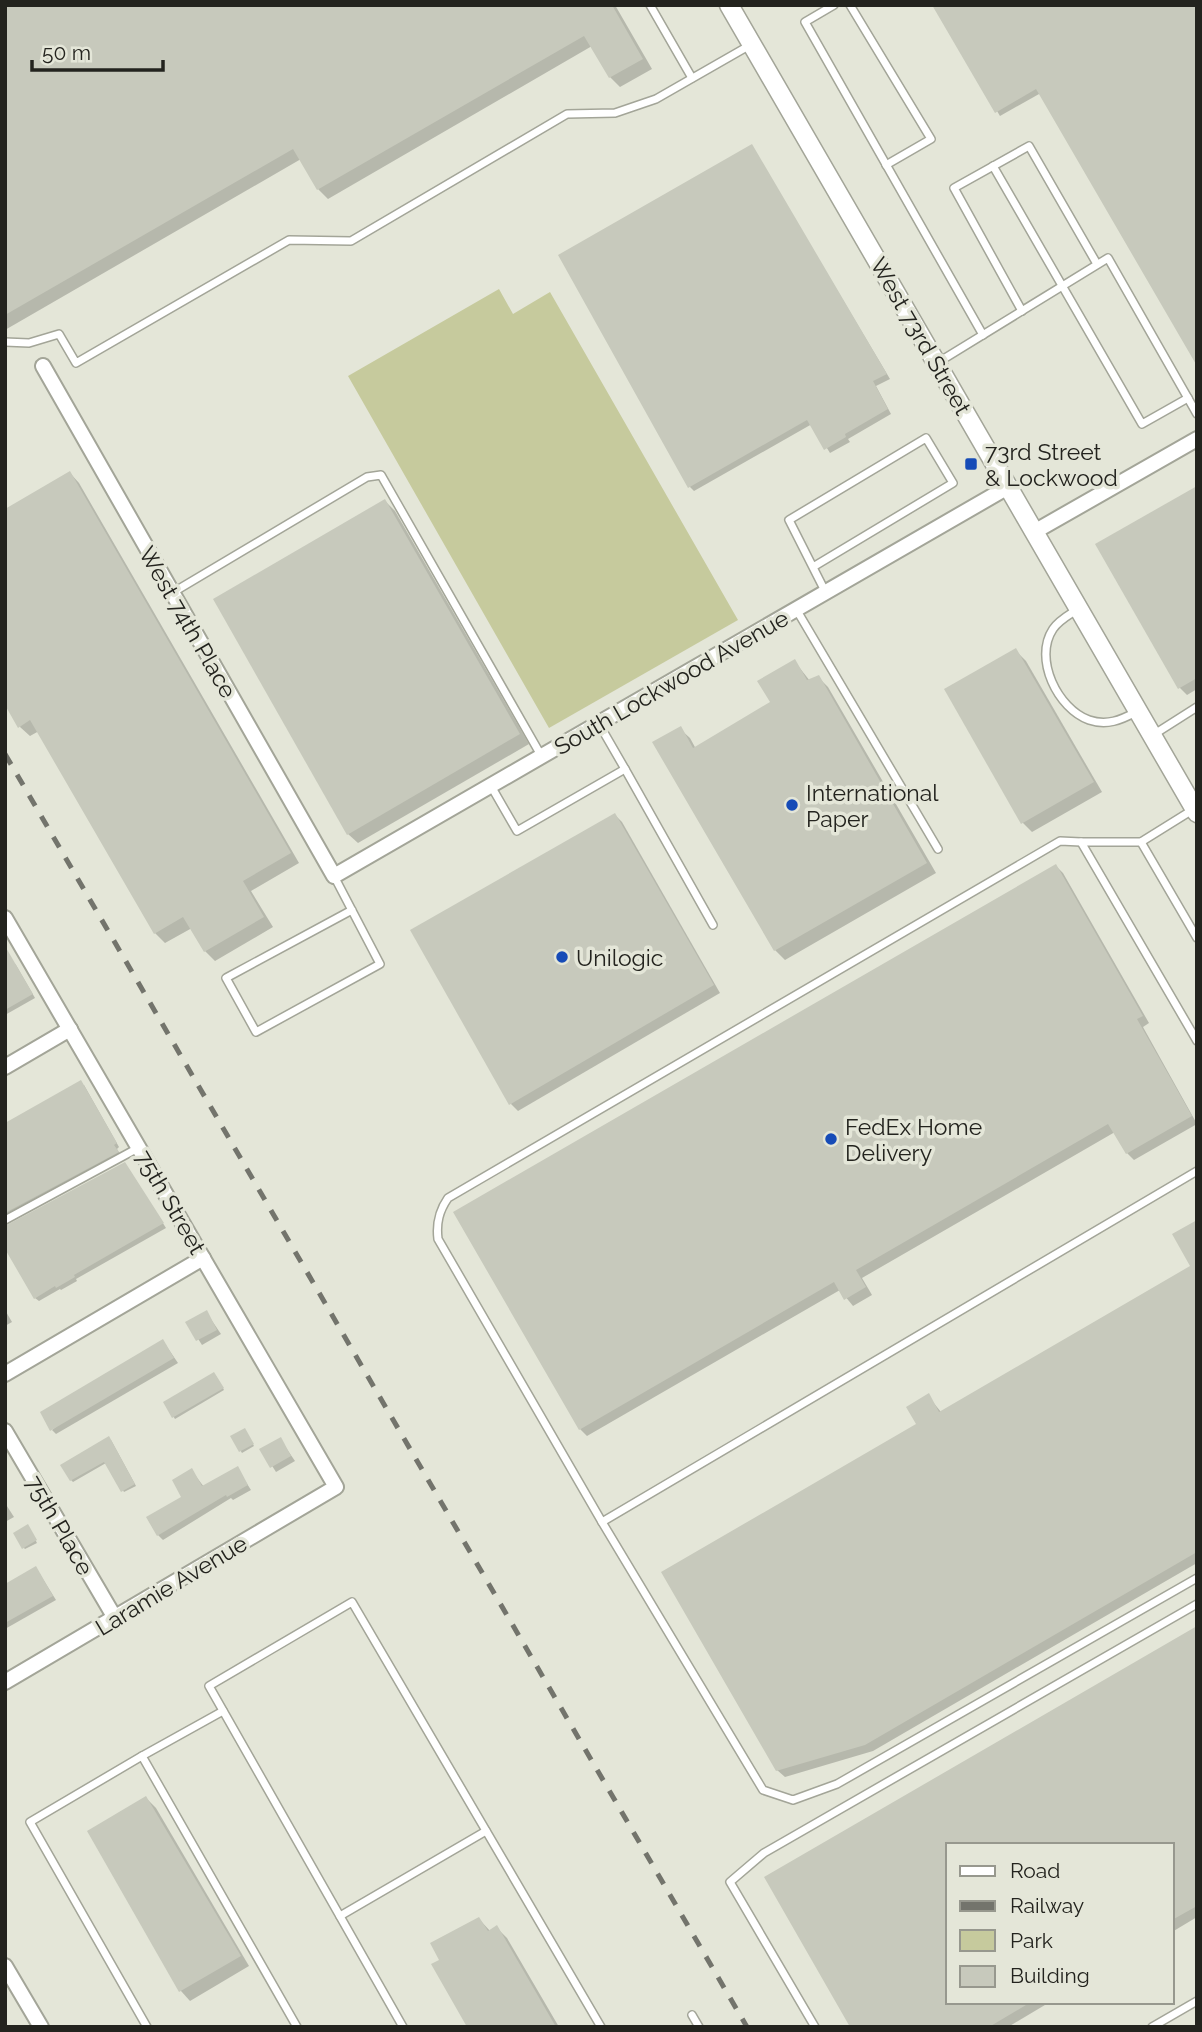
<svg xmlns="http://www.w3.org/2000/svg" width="1202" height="2032" font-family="Raleway,sans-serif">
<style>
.green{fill:#c6ca9d}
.shadow{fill:#0003}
.building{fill:#c7c9bc}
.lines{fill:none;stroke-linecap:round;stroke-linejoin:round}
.service-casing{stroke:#a3a598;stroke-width:10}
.minor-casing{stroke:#a3a598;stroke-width:18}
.tertiary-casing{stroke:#a3a598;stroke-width:21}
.service{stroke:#fff;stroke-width:7}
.minor{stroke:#fff;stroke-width:14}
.tertiary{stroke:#fff;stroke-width:18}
.rail{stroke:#73746c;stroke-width:5;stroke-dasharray:12 12;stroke-linecap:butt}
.poi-dot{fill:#164bb7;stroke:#e4e6d8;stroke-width:2.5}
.labels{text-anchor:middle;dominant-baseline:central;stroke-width:7;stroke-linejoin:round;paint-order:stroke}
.street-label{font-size:23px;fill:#23231e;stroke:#e4e6d8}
.poi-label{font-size:23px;fill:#23231e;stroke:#e4e6d8;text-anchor:start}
</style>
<rect width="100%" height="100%" fill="#e4e6d8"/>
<path class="green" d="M499 289 513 314 550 292 738 620 549 728 348 376Z"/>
<g class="shadow">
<path d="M5 5H615L652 69 620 87 610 77 592 46 328 199 318 189 301 159 5 330Z"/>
<path d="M934 5H1197L1000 116Z"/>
<path d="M751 146 890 379 876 386 891 414 848 439 850 442 830 453 812 424 694 491 690 487Z"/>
<path d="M70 473 79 483 299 863 251 891 273 927 215 961 205 951 192 928 165 943 155 933 39 731 30 736 20 727Z"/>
<path d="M1197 488V689L1187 695 1179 687Z"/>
<path d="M385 501 395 511 529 744 358 843 348 834Z"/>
<path d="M1016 651 1026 661 1102 792 1032 832 1022 822Z"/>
<path d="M795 662 810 681 818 677 828 687 936 873 785 960 775 950 655 742 680 729 690 738 696 749 772 703Z"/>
<path d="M615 815 622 822 720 993 518 1111 511 1104Z"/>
<path d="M1056 866 1063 873 1149 1023 1143 1027 1197 1124 1134 1160 1127 1153 1115 1132 862 1278 872 1295 853 1306 840 1290 587 1436 580 1429Z"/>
<path d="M5 954 16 965 35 998 5 1015Z"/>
<path d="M84 1085 119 1147 117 1149 121 1156 5 1218V1125Z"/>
<path d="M128 1168 166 1228 76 1279 77 1281 61 1290 60 1289 39 1301 35 1298Z"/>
<path d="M1197 1222V1563L873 1751 785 1777 777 1770 928 1396 941 1412 1193 1266Z"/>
<path d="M5 1310 12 1322 5 1326Z"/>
<path d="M206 1312 221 1334 202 1345 188 1323Z"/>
<path d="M163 1341 178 1363 56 1434 52 1430Z"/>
<path d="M216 1376 224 1390 175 1419 165 1403Z"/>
<path d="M246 1432 254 1446 242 1453 232 1437Z"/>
<path d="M280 1439 295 1461 276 1472 262 1450Z"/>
<path d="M111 1440 136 1486 124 1492 106 1463 73 1482 71 1480Z"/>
<path d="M237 1468 251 1490 233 1500 231 1498 163 1540 158 1535 184 1498 192 1471 204 1487Z"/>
<path d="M5 1503 14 1517 5 1522Z"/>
<path d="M29 1528 37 1543 25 1549 24 1548Z"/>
<path d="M36 1568 56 1600 5 1629V1592Z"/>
<path d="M1197 1628V1917L1172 1932V1845H948V2002H1050L1008 2027H852L766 1878Z"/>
<path d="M146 1798 156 1808 249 1966 190 2001 181 1991Z"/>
<path d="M479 1919 491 1932 497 1928 507 1938 559 2027H469L442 1961Z"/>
</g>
<g class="building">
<path d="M5 5H612L643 59 609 78 584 36 317 190 293 149 5 315Z"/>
<path d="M932 5H1197V366L1036 89 995 113Z"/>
<path d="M752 144 887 374 873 381 888 409 845 434 846 437 824 450 807 420 688 488 558 255Z"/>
<path d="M70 471 291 853 243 881 264 917 204 952 183 917 154 934 30 720 18 728 5 705V509Z"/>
<path d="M1197 486V678L1178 689 1095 544Z"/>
<path d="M385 499 520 734 347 835 213 599Z"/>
<path d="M1016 648 1094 782 1021 824 944 689Z"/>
<path d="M795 659 807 680 819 675 927 863 774 951 652 742 681 726 693 748 770 702 757 681Z"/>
<path d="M615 813 714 985 509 1105 410 930Z"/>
<path d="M1056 864 1143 1016 1137 1019 1192 1116 1126 1154 1108 1124 856 1270 866 1287 844 1300 834 1282 579 1430 453 1212Z"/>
<path d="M5 946 33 994 5 1010Z"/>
<path d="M81 1080 117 1143 114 1145 119 1152 5 1213V1123Z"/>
<path d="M125 1162 164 1223 74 1275 75 1277 56 1288 55 1286 34 1299 5 1249V1226Z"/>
<path d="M1197 1220V1552L865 1745 776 1771 661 1572 916 1424 906 1407 929 1393 939 1412 1190 1266 1172 1234Z"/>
<path d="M207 1310 217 1330 196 1341 185 1322Z"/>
<path d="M163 1339 174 1358 50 1431 40 1412Z"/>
<path d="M214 1372 224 1388 172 1418 163 1402Z"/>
<path d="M245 1428 254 1444 239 1452 230 1436Z"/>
<path d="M109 1436 135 1484 121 1492 104 1462 70 1481 60 1465Z"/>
<path d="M281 1437 291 1456 270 1468 259 1449Z"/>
<path d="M238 1466 248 1485 227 1497 226 1495 157 1536 146 1517 181 1497 172 1480 192 1468 202 1486Z"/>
<path d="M28 1524 37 1540 22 1549 13 1533Z"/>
<path d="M36 1566 53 1596 5 1623V1584Z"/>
<path d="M1197 1626V1906L1172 1920V1845H948V2002H1031L989 2027H850L764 1877Z"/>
<path d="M146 1796 241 1956 179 1992 87 1831Z"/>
<path d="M479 1917 488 1931 497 1925 556 2027H467L431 1964 439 1960 430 1943Z"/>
</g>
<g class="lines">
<defs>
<g id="service">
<path d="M650 5 692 78"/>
<path d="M834 5 805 22 983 335"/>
<path d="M850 5 931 139 886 165"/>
<path d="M993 166 1142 424 1188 398"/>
<path d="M1022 311 954 188 1029 146 1097 264"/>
<path d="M5 342 29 343 59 334 76 363 289 240 351 241 567 114 615 113 656 99 752 44"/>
<path d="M937 363 1108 258 1197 414"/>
<path d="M813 567 953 483 926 438 789 520 826 593"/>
<path d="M172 593 367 477 381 475 542 757"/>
<path d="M796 609 938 849"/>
<path d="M1078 609C1069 615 1059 620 1053 629 1033 659 1058 709 1089 720 1107 726 1121 720 1136 712"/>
<path d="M1153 735 1197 707"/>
<path d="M625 769 713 925"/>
<path d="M491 786 517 831 625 769 599 724"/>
<path d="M1194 809 1141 842H1081L1197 1041"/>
<path d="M1081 842 1060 841 448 1198C439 1211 436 1223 438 1239L602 1522 763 1790 793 1800 837 1784 1197 1578"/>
<path d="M1141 842 1197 938"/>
<path d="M334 876 380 964 256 1032 226 978 352 910"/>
<path d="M5 1220 138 1148"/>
<path d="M602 1522 1197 1171"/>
<path d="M142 1756 223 1711"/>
<path d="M340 1916 486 1831"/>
<path d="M692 2015 699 2027"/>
<path d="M147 2027 30 1822 142 1756 297 2027"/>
<path d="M403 2027 209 1686 352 1602 601 2027"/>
<path d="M815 2027 730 1882 764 1853 1197 1604"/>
<path d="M1152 2027 1197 2001"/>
</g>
<g id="minor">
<path d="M43 366 334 876 1008 487"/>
<path d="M1034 532 1197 439"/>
<path d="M5 918 336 1487 5 1682"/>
<path d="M5 1067 70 1029"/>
<path d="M5 1374 203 1258"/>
<path d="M5 1431 115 1618"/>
<path d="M5 1966 41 2027"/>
</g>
<path id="tertiary" d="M729 5 1197 813"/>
</defs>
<use href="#service" class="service-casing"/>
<use href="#minor" class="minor-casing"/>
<use href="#tertiary" class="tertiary-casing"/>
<use href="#service" class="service"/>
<use href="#minor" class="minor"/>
<use href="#tertiary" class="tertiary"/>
<path class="rail" d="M5 754 747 2027"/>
</g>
<g class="poi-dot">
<rect x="964" y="457" width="14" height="14" rx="3.5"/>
<circle cx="792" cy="805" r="7"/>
<circle cx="562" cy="957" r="7"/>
<circle cx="831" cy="1139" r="7"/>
</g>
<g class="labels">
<g class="street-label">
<text transform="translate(921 336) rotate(60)">West 73rd Street</text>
<text transform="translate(188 622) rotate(60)">West 74th Place</text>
<text transform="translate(671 682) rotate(-30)">South Lockwood Avenue</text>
<text transform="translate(171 1202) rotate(60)">75th Street</text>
<text transform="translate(60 1525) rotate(60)">75th Place</text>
<text transform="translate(171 1585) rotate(-31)">Laramie Avenue</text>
</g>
<g class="poi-label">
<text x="985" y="451">73rd Street<tspan x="985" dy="26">&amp; Lockwood</tspan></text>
<text x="806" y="792">International<tspan x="806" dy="26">Paper</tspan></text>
<text x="576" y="957">Unilogic</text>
<text x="845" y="1126">FedEx Home<tspan x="845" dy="26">Delivery</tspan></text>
</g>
</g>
<rect width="1202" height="2032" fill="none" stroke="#23231e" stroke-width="14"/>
<rect x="946" y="1843" width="228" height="161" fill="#e4e6d8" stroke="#97988e" stroke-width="2"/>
<rect x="960" y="1866" width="35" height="10" fill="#ffffff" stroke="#97988e" stroke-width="2"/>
<text x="1010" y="1878" font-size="21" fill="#23231e">Road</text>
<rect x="960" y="1901" width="35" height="10" fill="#73746c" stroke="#97988e" stroke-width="2"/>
<text x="1010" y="1913" font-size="21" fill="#23231e">Railway</text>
<rect x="960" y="1930" width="35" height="21" fill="#c6ca9d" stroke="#97988e" stroke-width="2"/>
<text x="1010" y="1948" font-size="21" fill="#23231e">Park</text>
<rect x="960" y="1966" width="35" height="21" fill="#c7c9bc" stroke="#97988e" stroke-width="2"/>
<text x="1010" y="1983" font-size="21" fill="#23231e">Building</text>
<path d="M32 60v10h131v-10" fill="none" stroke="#23231e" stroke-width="3.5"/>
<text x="42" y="60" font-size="21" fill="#23231e" stroke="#e4e6d8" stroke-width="5" paint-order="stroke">50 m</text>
</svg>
